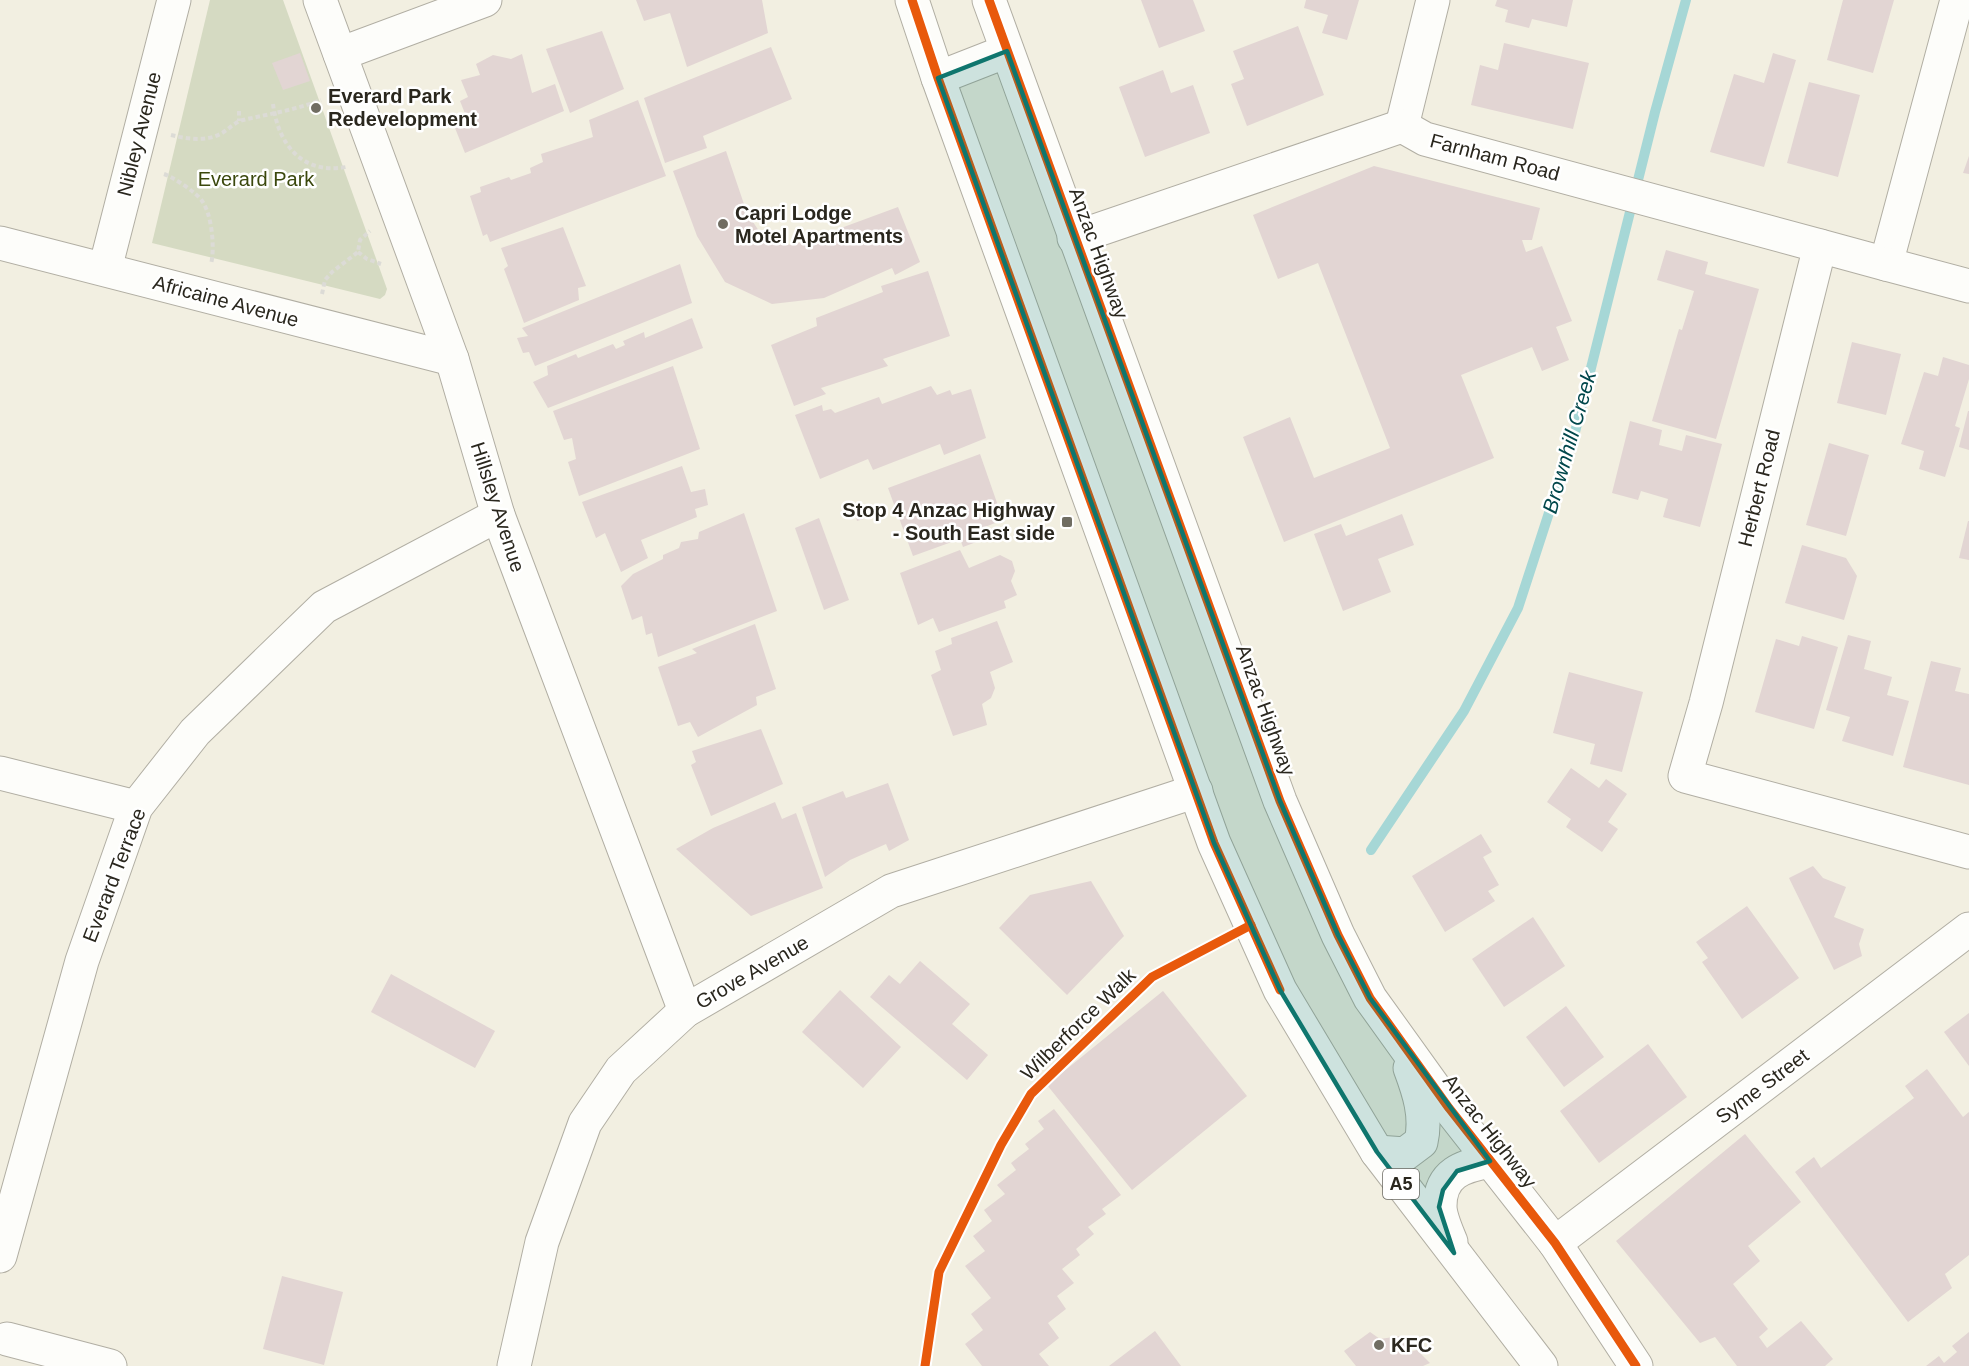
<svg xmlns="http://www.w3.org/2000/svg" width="1969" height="1366" font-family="Arial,sans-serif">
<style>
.green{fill:#d5dac2}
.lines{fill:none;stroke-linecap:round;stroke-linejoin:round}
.stream{stroke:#a6d7d6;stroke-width:10}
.building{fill:#e2d5d3}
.minor-casing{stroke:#b1aea3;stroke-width:35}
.highway-casing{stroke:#b1aea3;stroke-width:35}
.path{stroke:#dcdbd6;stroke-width:4;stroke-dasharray:4.5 3;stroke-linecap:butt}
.minor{stroke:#fdfdfa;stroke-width:33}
.highway{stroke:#fdfdfa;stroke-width:33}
.cycleway-casing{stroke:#fff;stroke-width:13}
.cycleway{stroke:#e8590c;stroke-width:9}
.marked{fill:#0f766e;fill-opacity:0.2;stroke:#0f766e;stroke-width:4.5;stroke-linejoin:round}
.poi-dot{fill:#706d62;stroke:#fff;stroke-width:2}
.labels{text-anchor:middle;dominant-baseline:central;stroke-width:5;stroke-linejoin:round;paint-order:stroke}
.shield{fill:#fff;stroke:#6a6862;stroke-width:1.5}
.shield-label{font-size:18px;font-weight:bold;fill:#2a271e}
.poi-label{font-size:20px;font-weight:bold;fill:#2a271e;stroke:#fff;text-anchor:start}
.street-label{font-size:20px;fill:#2a271e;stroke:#fff}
.park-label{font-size:20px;fill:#3b480d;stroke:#fff}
.water-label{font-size:21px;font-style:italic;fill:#00474b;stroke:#fff}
</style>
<rect width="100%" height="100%" fill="#f2efe1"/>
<path class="green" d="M210 0H283L387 289 385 295 380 299 152 243Z"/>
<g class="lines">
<path class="stream" d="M1371 850 1464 711 1518 608 1574 436 1655 112 1686 0"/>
</g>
<g class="building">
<path d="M636 0H762L768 33 687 67 670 13 644 21Z"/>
<path d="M1141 0H1193L1205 31 1159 48Z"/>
<path d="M1306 0H1359L1347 40 1322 33 1328 15 1304 8Z"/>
<path d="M1497 0H1573L1567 27 1532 19 1529 28 1505 22 1508 10 1495 6Z"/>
<path d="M1843 0H1894L1873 73 1827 60Z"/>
<path d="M1298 26 1324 95 1247 126 1231 84 1244 79 1233 51Z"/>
<path d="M602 31 624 89 570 113 546 49Z"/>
<path d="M1504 43 1589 63 1573 129 1471 105 1480 65 1498 70Z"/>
<path d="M771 47 792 99 703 136 707 148 665 163 644 98Z"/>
<path d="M300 53 310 81 283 90 272 63Z"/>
<path d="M1773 53 1796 60 1764 167 1710 152 1734 74 1764 83Z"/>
<path d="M522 54 532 93 555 84 564 111 465 153 453 123 466 116 460 101 468 97 461 80 480 75 476 64 493 55 511 59Z"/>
<path d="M1163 70 1171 93 1193 85 1210 133 1145 157 1119 87Z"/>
<path d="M1809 82 1860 95 1838 177 1787 163Z"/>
<path d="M638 100 666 176 490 242 487 234 483 236 470 196 481 192 480 187 509 177 511 180 531 173 530 168 543 162 541 154 593 137 589 120Z"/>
<path d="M726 151 747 213 763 237 787 245 803 242 898 207 920 262 895 275 892 268 824 298 772 304 725 282 697 236 673 171Z"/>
<path d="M1969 156V174L1963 173Z"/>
<path d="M1374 166 1540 208 1532 240H1522L1526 252 1542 246 1572 321 1556 327 1569 360 1542 371 1532 347 1461 375 1494 458 1284 542 1243 437 1290 417 1314 478 1390 448 1318 263 1278 279 1253 215Z"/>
<path d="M563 227 586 286 578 288 579 300 524 323 504 269 508 266 501 248Z"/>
<path d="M1666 250 1708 262 1705 274 1759 289 1716 439 1652 421 1679 329 1682 330 1694 291 1657 280Z"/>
<path d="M680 264 692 303 535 366 529 352 523 353 517 338 528 336 522 328Z"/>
<path d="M928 271 950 336 883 359 888 366 821 388 826 394 794 406 771 345 817 326 816 318 883 292 881 286Z"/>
<path d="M692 318 703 348 548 408 533 382 548 375 547 366 576 354 578 358 613 344 616 349 625 345 623 341 644 332 645 338Z"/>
<path d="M1852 342 1901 354 1886 415 1837 403Z"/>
<path d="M1943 357 1969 365V379L1955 426 1960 428 1945 477 1919 469 1924 451 1901 444 1924 372 1938 376Z"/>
<path d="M673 366 700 449 579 496 568 462 576 459 572 438 564 440 553 411Z"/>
<path d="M931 386 937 395 950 390 952 395 971 389 986 438 944 455 940 444 873 470 868 459 820 479 795 415 822 405 823 411 831 409 835 413 879 397 882 404Z"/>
<path d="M1968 411H1969V450L1959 447Z"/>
<path d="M1630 421 1662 430 1659 445 1682 451 1686 435 1722 444 1700 527 1663 517 1668 499 1641 491 1638 500 1612 493Z"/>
<path d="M1829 443 1869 455 1846 536 1806 525Z"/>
<path d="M980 454 1003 520 977 530 979 541 963 547 960 539 913 556 888 488Z"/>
<path d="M682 466 691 492 705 489 708 505 695 509 697 517 641 540 648 558 621 572 605 533 596 538 582 502Z"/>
<path d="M863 508 867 518 857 521 854 511Z"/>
<path d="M744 513 777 611 658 657 652 633 646 635 642 616 632 620 621 586 633 574 663 559V555L679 548 681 542 698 539 699 532Z"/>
<path d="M1402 514 1414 545 1378 559 1391 592 1343 611 1314 534 1341 524 1346 536Z"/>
<path d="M819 518 849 600 824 610 795 528Z"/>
<path d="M1968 521H1969V560L1959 558Z"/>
<path d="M1802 545 1846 558 1857 576 1844 620 1785 603Z"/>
<path d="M960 550 969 568 1000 555 1012 561 1015 571 1011 581 1017 595 1004 601 1006 608 939 632 933 618 918 625 900 573Z"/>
<path d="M997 621 1013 662 990 672 995 688 991 698 982 704 987 725 953 736 931 675 941 670 935 651 952 644 951 638Z"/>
<path d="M755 624 776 689 756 697 757 705 698 737 690 722 678 726 658 667 697 653 692 649Z"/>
<path d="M1848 635 1871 641 1864 669 1892 677 1887 695 1909 701 1893 756 1842 741 1850 717 1826 710Z"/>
<path d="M1802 636 1838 647 1814 729 1755 712 1776 639 1799 646Z"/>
<path d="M1931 661 1961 668 1955 691 1969 694V785L1903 767Z"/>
<path d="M1569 672 1643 692 1622 772 1590 764 1595 744 1553 733Z"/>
<path d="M761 729 783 784 711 816 691 765 696 762 692 751Z"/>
<path d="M1571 768 1599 788 1606 779 1627 794 1608 822 1618 829 1602 852 1566 827 1571 819 1547 802Z"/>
<path d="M888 783 909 840 889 851 886 844 850 860 825 877 802 807 843 791 846 798Z"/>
<path d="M775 802 782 819 796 813 823 888 751 916 676 849 713 828Z"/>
<path d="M1481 834 1492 852 1483 857 1499 885 1488 891 1495 901 1445 932 1412 876Z"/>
<path d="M1813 866 1823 878 1846 887 1834 917 1864 929 1859 944 1862 956 1834 970 1789 878Z"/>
<path d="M1091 881 1124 936 1067 995 999 928 1030 895Z"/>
<path d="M1747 906 1799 978 1742 1019 1702 962 1708 958 1696 942Z"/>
<path d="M1533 917 1565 966 1504 1007 1472 959Z"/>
<path d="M920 961 970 1004 952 1024 988 1055 967 1080 870 997 889 975 900 984Z"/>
<path d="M391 974 495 1031 475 1068 371 1012Z"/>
<path d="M840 990 901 1047 863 1088 802 1032Z"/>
<path d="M1163 991 1247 1096 1132 1190 1047 1085Z"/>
<path d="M1566 1006 1604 1057 1564 1087 1526 1037Z"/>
<path d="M1969 1013V1066L1944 1032Z"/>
<path d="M1648 1044 1687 1097 1599 1163 1560 1111Z"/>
<path d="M1927 1069 1963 1117 1969 1112V1255L1945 1274 1952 1288 1908 1322 1795 1172 1814 1157 1821 1168 1914 1098 1905 1086Z"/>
<path d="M1054 1109 1121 1195 1102 1209 1106 1214 1088 1227 1094 1234 1076 1249 1080 1255 1062 1269 1074 1283 1057 1296 1066 1309 1048 1323 1059 1338 1039 1354 1049 1366H982L965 1344 983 1330 971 1314 991 1298 965 1266 985 1251 973 1236 992 1221 984 1210 1005 1194 997 1185 1016 1170 1011 1163 1029 1149 1025 1144 1044 1129 1038 1121Z"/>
<path d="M1745 1134 1801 1202 1748 1246 1760 1261 1733 1284 1768 1329 1759 1337 1767 1348 1801 1321 1833 1359 1825 1366H1737L1715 1337 1700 1343 1616 1241Z"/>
<path d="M282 1276 343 1292 324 1365 263 1349Z"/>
<path d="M1155 1331 1181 1366H1109Z"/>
<path d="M1370 1332 1380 1339 1400 1336 1409 1352 1417 1350 1430 1363 1423 1366H1356L1344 1351Z"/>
<path d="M1969 1332V1366H1926L1939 1356 1944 1363 1957 1352 1952 1346Z"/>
</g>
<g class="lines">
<defs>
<g id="minor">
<path d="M320 0 452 359 498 515 685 1011"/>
<path d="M1957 0 1886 264 1820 246 1706 703 1685 776 1969 852"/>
<path d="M340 54 485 0"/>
<path d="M1402 126 1433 0"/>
<path d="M1074 238 1402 126 1425 139 1820 246"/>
<path d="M0 243 452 359"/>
<path d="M1886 264 1969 286"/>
<path d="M105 269 174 0"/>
<path d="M0 773 136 807"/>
<path d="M1555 1243 1969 929"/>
<path d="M0 1256 82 961 136 807 195 732 324 607 498 515"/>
<path d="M7 1339 110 1366"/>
<path d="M514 1366 542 1242 585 1123 621 1070 685 1011 891 891 1196 791"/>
</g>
<g id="highway">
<path d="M912 0 938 78 1214 843 1280 990 1377 1152 1541 1366"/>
<path d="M989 0 1280 801 1338 935 1370 998 1449 1108 1555 1243 1636 1366"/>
<path d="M938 78 1007 51"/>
<path d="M1377 1152 1405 1154 1421 1142C1427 1116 1419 1092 1410 1068"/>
<path d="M1451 1242C1447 1232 1440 1217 1440 1206 1440 1173 1463 1166 1490 1161"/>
</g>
</defs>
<use href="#minor" class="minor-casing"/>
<use href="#highway" class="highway-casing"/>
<g class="path">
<path d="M273 104C278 144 302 175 346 167"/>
<path d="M239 111V121"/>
<path d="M171 135C188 139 207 142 222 133 229 129 235 122 243 120 269 114 295 110 321 100"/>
<path d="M164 174C173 177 197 193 202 201 212 214 215 249 211 264"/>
<path d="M358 252 367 259 381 264"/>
<path d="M322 294 325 280 332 272 358 252 360 240 370 231"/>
</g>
<use href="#minor" class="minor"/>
<use href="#highway" class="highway"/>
<defs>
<g id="cycleway">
<path d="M912 0 938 78 1214 843 1280 990"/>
<path d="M989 0 1280 801 1338 935 1370 998 1449 1108 1555 1243 1636 1366"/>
<path d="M925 1366 939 1272 1001 1145 1031 1094 1152 977 1251 925"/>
</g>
</defs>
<use href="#cycleway" class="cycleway-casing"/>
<use href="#cycleway" class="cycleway"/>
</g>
<path class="marked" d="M1007 51 1280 801 1338 935 1370 998 1490 1161 1457 1171 1443 1190 1439 1207 1454 1253 1377 1152 1280 990 1214 843 938 78Z"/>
<g class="poi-dot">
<circle cx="316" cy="108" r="6"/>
<circle cx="723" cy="224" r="6"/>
<rect x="1061" y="516" width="12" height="12" rx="3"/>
<circle cx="1379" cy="1345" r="6"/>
</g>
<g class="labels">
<rect class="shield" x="1383" y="1169" width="36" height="30" rx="4.5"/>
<g class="shield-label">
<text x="1401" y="1184">A5</text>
</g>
<g class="poi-label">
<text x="328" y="96">Everard Park<tspan x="328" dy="23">Redevelopment</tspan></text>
<text x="735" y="213">Capri Lodge<tspan x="735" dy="23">Motel Apartments</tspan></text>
<text x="1055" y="510" text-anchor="end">Stop 4 Anzac Highway<tspan x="1055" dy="23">- South East side</tspan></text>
<text x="1391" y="1345">KFC</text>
</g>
<g class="street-label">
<text transform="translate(139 134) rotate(-76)">Nibley Avenue</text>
<text transform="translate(1495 157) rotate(15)">Farnham Road</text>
<text transform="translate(1099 253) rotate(70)">Anzac Highway</text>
<text transform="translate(226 301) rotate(15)">Africaine Avenue</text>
<text transform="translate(1759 488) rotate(-76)">Herbert Road</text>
<text transform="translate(498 507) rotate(72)">Hillsley Avenue</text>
<text transform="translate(1266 710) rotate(70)">Anzac Highway</text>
<text transform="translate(114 875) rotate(-69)">Everard Terrace</text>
<text transform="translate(752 972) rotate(-30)">Grove Avenue</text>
<text transform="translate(1078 1024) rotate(-44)">Wilberforce Walk</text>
<text transform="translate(1762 1086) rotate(-37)">Syme Street</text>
<text transform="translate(1490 1131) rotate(52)">Anzac Highway</text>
</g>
<g class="park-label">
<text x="256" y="179">Everard Park</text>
</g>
<g class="water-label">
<text transform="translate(1569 442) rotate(-74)">Brownhill Creek</text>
</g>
</g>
</svg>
